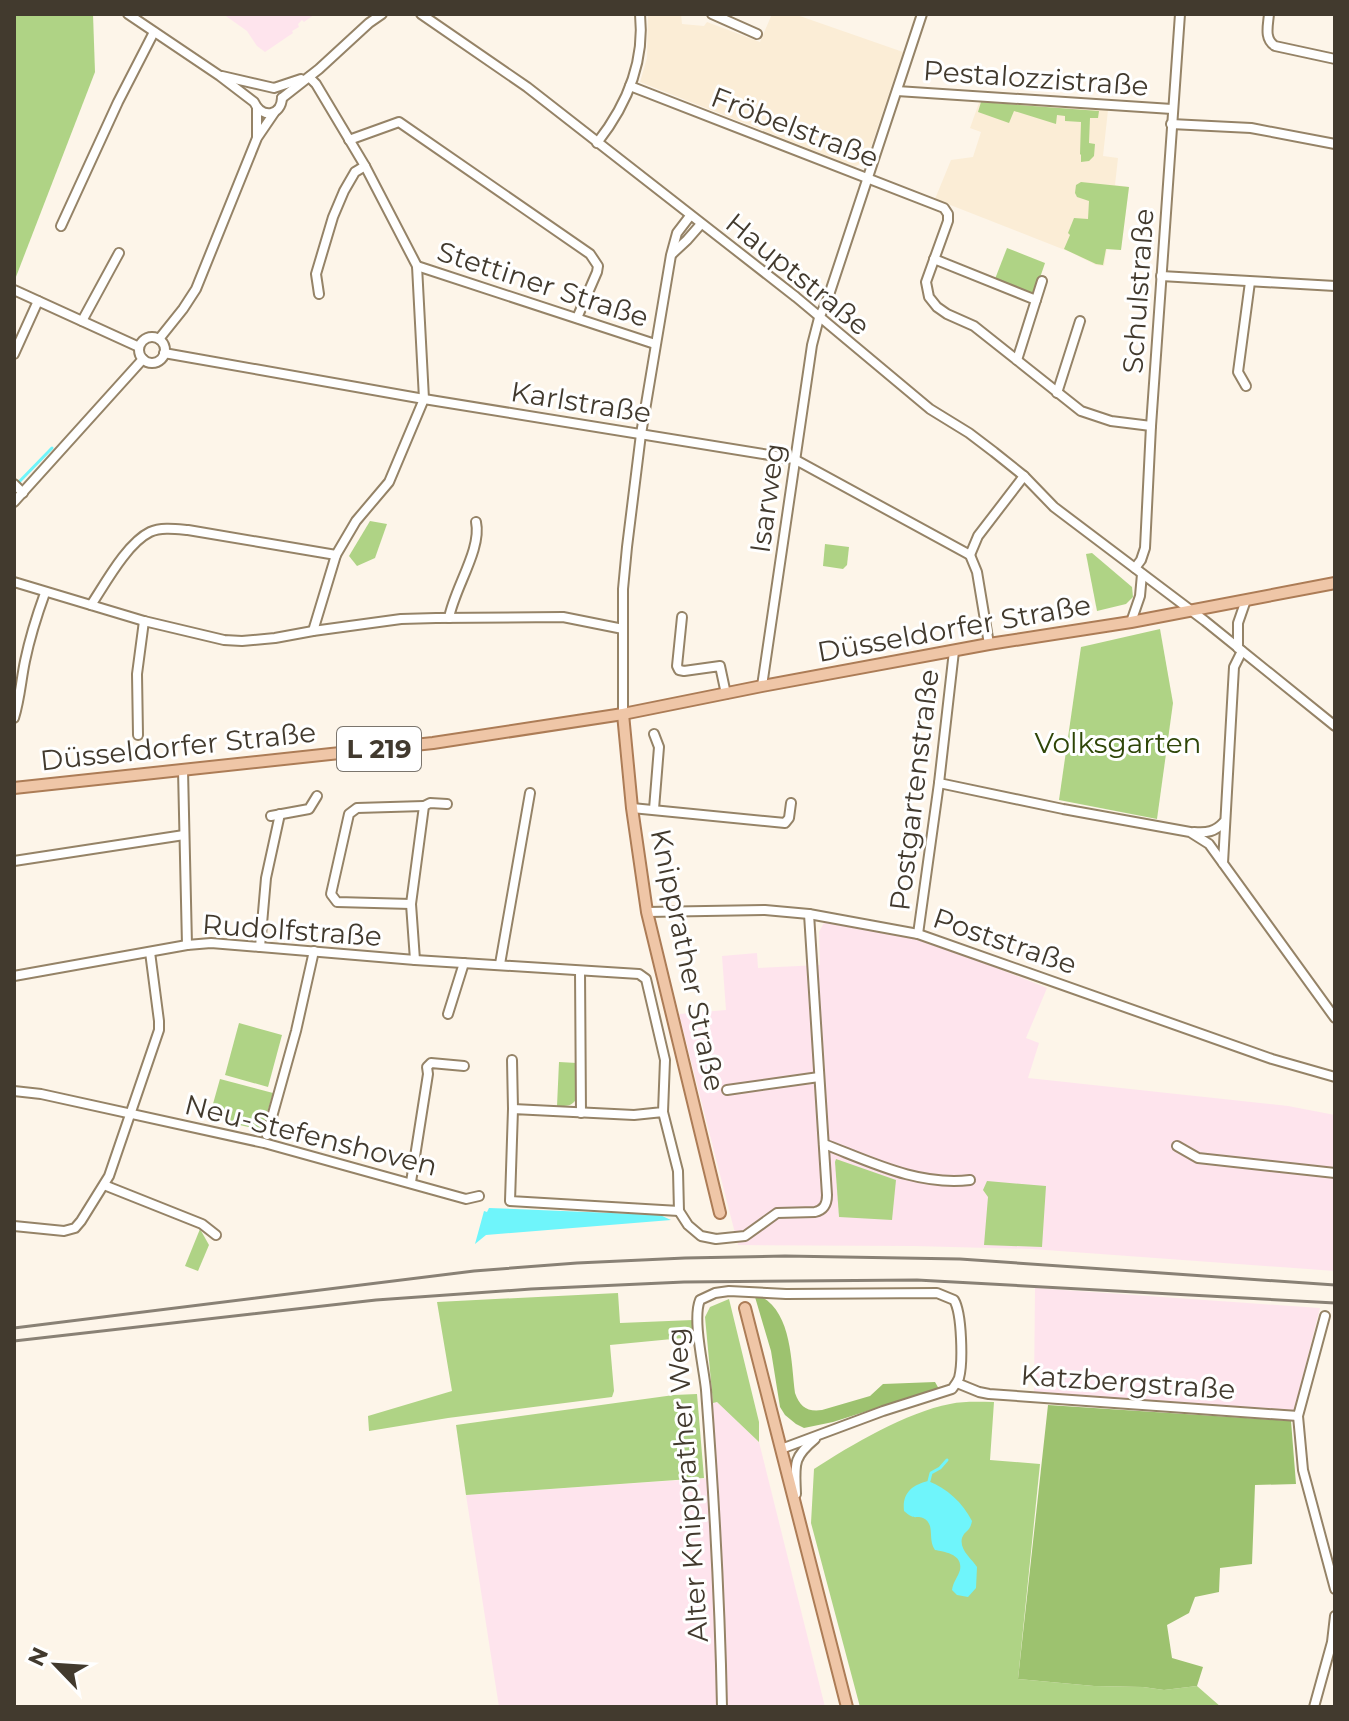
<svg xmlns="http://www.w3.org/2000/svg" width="1349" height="1721" font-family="Montserrat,sans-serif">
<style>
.commercial{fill:#fee4ed}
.built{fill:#fbedd6}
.green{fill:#afd385}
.forest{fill:#9dc26f}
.water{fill:#6ff5fb}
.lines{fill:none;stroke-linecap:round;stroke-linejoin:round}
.stream{stroke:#6ff5fb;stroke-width:3}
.minor-casing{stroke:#958367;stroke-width:12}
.major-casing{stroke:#ac7c56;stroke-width:14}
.minor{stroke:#fff;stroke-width:8}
.major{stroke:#efc6a7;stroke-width:10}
.rail{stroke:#898175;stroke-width:3}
.labels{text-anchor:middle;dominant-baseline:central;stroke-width:6;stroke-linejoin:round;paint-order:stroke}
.shield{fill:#fff;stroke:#7b756d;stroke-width:2}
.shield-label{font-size:26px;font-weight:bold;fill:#423a2e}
.street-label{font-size:28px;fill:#423a2e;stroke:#fff}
.park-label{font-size:28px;fill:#2f4608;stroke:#fff}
</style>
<rect width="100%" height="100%" fill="#fdf5e9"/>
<g class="commercial">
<path d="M223 14H315L304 22 302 20 298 24 299 27 292 31 293 33 265 52 257 46 247 31Z"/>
<path d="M825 921 917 936 1047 988 1026 1038 1039 1043 1028 1078 1288 1106 1335 1115V1271L1032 1249 914 1246 738 1245 679 1014 726 1010 722 956 757 953 758 968 820 965 819 932Z"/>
<path d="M1035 1288 1320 1308 1294 1411 1034 1392Z"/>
<path d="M717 1402 759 1442 825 1707H499L466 1495 711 1478 705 1404Z"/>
</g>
<g class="built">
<path d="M648 14H681L682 24 704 26 707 22 760 42 772 14H794L903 52 867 159 855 167 640 82 647 58Z"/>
<path d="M980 100 1108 110 1103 156 1118 158 1115 185 1129 187 1121 250 1107 249 1104 266 1096 265 1070 252 935 199 951 160 973 157 981 132 970 128Z"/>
</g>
<g class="green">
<path d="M14 14H93L95 72 14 282Z"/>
<path d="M981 102 1099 111 1098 118H1090L1089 143 1095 144 1094 156 1089 161 1081 162V155L1080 154 1081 122 1065 121V116L1057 115 1056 124 1014 111 1009 123 978 112Z"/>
<path d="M1081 182 1129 187 1121 250 1106 249 1103 265 1096 264 1064 249 1070 235 1068 233 1074 218 1088 219 1089 201 1077 197 1075 193 1076 185Z"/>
<path d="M1007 248 1045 263 1034 295 995 279Z"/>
<path d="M370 521 387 524 375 558 357 566 349 556Z"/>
<path d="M825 544 849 547 847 565 843 569 823 566Z"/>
<path d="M1092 553 1132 587 1133 597 1126 604 1097 611 1086 554Z"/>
<path d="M1160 629 1173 703 1157 819 1059 800 1081 647Z"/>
<path d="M239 1023 282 1035 268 1087 225 1075Z"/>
<path d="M559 1062 577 1063 576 1099C572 1107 565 1106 557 1106Z"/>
<path d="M220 1079 273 1093 262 1130 209 1118Z"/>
<path d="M836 1159 896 1180 892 1220 839 1217 835 1162Z"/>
<path d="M987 1181 1046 1186 1042 1247 984 1245 988 1197 983 1190Z"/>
<path d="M200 1229 209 1245 198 1271 185 1266Z"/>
<path d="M618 1293 620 1323 693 1320V1337L610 1345 614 1391 612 1397 448 1418 369 1431 368 1416 452 1391 437 1302Z"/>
<path d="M729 1299 759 1422V1442L717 1402 713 1403 705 1317 710 1307Z"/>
<path d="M697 1394 704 1478 466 1495 456 1425 674 1395Z"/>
<path d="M994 1402 990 1460 1040 1464 1018 1679 1094 1686 1143 1687 1164 1690 1197 1686 1221 1707H860L811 1523 814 1469C851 1445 907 1412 950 1404 964 1401 979 1402 994 1402Z"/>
</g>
<g class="forest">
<path d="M760 1296C792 1312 791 1362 795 1393 800 1407 807 1412 822 1410L870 1396 883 1384 935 1382 939 1389 917 1395 833 1422 804 1428 796 1424 785 1415 780 1407 771 1351 755 1297Z"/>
<path d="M1048 1405 1291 1421 1296 1484 1255 1485 1252 1564 1220 1568 1219 1592 1195 1597 1189 1613 1167 1625 1172 1658 1203 1667 1197 1686 1164 1690 1143 1687 1094 1686 1018 1679Z"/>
</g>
<g class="water">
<path d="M489 1208 660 1215 671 1220 486 1235 475 1244 484 1211 487 1212Z"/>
<path d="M928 1481C947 1488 963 1503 972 1521 970 1532 965 1530 962 1538 959 1550 972 1559 977 1567L976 1588 968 1597 957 1595 952 1590C953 1582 958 1577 960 1570 963 1554 945 1552 935 1550 927 1539 936 1524 923 1518 915 1515 915 1521 904 1511 902 1493 912 1485 928 1481Z"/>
</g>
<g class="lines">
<g class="stream">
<path d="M18 483 52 448"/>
<path d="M929 1481 931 1473 940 1468 947 1460"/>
</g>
<defs>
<g id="minor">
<path d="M128 14 220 76 254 102C262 119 281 116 282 98"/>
<path d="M421 14 527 87 796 297 930 409 969 433 994 452 1024 476 1054 507 1205 621 1335 726"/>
<path d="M712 14 757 34"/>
<path d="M1269 14C1268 26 1264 39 1275 46L1335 59"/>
<path d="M222 76 274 88 301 79"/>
<path d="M309 77 316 84 365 166 417 266 424 399 389 482 356 521 336 555 313 631"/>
<path d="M630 86 944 208 948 214V221L926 282 929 297 937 307 947 314 974 326 1081 411 1111 421 1151 426"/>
<path d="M897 91 1172 109"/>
<path d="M282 98 319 69 369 23 382 14"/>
<path d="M257 108V137"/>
<path d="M1171 124 1251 128 1335 144"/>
<path d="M349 140 399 122 590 254 598 266 597 272 577 318"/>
<path d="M597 143C626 106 645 62 640 14"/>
<path d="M61 226 118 102 154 32"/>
<path d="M672 254 687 240 701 224"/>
<path d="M934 259 1036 300"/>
<path d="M417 266 655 344"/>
<path d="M1161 276 1335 286"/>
<path d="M14 290 139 347"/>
<path d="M319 294 316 274 333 217 344 191 355 172 365 166"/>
<path d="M82 321 119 253"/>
<circle cx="152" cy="350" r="13"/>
<path d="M159 339 183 309 196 289 257 138 274 113"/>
<path d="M164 353 424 399 794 459 970 555 977 572 989 644"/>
<path d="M14 354 38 301"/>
<path d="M1017 360 1042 281"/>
<path d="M1246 386 1238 372 1250 282"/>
<path d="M1057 393 1080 321"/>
<path d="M14 484 23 493"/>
<path d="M14 502 143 359"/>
<path d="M970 555 978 536 1024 476"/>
<path d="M1135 568 1141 560 1145 548 1151 426 1180 14"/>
<path d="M14 582 144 621 224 640 242 641 275 638 313 631 401 619 436 618 563 617 623 629"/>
<path d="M91 605C105 584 127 543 150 532 161 527 176 529 188 530L336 555"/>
<path d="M682 617 677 666 679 670 684 671 720 666 726 694"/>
<path d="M449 618C454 589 482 549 476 522"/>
<path d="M1131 622 1140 596 1142 574"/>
<path d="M1238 648V623L1246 600"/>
<path d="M762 686 812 345 819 318 827 301 922 14"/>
<path d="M623 714V589L627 547 641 434 671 255 677 233 690 216"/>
<path d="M14 718C20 699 21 680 25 661 30 637 37 615 45 593"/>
<path d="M138 735 137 674 144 621"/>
<path d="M183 770 187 945"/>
<path d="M939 783 1063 809 1190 832 1209 844 1335 1018"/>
<path d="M632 808 785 823 789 818 791 803"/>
<path d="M654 809 659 747 654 734"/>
<path d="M271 816 309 809 317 796"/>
<path d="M1194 832C1207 833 1215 832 1224 822"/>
<path d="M14 861 184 835"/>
<path d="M1223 863 1234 667 1242 651"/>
<path d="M411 904 337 902 331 894 349 814 357 808 424 806"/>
<path d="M647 912 765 910 809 914 918 934 1272 1059 1335 1077"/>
<path d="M918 934 939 783 954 651"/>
<path d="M260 947 266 878 280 814"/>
<path d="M415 960 411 904 424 806 430 803 447 804"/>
<path d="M500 964 530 793"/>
<path d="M580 971 581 1113"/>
<path d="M14 976 187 945 211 943 415 960 639 974 646 979 665 1060 663 1112 678 1171 679 1211 510 1201 513 1109 634 1115 663 1112"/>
<path d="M448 1014 464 963"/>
<path d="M512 1060 513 1109"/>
<path d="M727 1090 819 1077"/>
<path d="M14 1091 41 1094 264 1143 466 1199 479 1196"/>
<path d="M267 1135 296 1031 314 951"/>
<path d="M824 1144C871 1162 918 1186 970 1180"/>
<path d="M1177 1146 1198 1158 1335 1173"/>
<path d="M411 1182 428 1074 427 1067 431 1063 464 1066"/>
<path d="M104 1185 202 1224 216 1235"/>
<path d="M679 1211 688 1225 701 1236 716 1239 745 1236 777 1213 815 1212C824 1210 827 1204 827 1195L809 914"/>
<path d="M14 1226 64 1231 75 1228 81 1221 109 1176 159 1030V1021L150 952"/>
<path d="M1325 1316 1298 1416 1303 1470 1335 1589"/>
<path d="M957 1383 979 1392 989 1394 1298 1416"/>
<path d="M796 1494C795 1465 792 1458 815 1439"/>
<path d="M722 1707C720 1601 714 1496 706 1390 704 1368 692 1319 700 1300L715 1293 729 1291 786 1294 937 1293 954 1300C962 1313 963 1363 959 1378 957 1383 955 1385 952 1389L883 1411 781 1449"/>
<path d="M1314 1707 1332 1642 1335 1616"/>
</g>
<g id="major">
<path d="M623 714 632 808 647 912 720 1213"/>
<path d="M14 788 433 743 623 714 762 686 989 644 1131 622 1335 583"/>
<path d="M745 1308 847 1707"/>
</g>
</defs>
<use href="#minor" class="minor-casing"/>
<use href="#major" class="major-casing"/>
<use href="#minor" class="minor"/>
<use href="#major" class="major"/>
<g class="rail">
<path d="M14 1328 474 1271 577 1263 685 1258 785 1256 960 1259 1335 1285"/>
<path d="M14 1341 376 1300 531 1289 684 1282 917 1280 1335 1303"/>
</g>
</g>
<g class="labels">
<rect class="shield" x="337" y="727" width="84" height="44" rx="6"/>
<g class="shield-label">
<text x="379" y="749">L 219</text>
</g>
<g class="street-label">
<text transform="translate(1036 78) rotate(4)">Pestalozzistraße</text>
<text transform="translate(795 127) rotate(21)">Fröbelstraße</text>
<text transform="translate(798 274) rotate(39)">Hauptstraße</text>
<text transform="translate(543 284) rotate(18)">Stettiner Straße</text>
<text transform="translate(1138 291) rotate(-86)">Schulstraße</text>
<text transform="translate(581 402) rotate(9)">Karlstraße</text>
<text transform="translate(767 498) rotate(-82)">Isarweg</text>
<text transform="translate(954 628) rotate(-10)">Düsseldorfer Straße</text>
<text transform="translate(178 746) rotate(-6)">Düsseldorfer Straße</text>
<text transform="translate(914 790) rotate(-83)">Postgartenstraße</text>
<text transform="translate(292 930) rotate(4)">Rudolfstraße</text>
<text transform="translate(1005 941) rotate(19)">Poststraße</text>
<text transform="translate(688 960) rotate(78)">Knipprather Straße</text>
<text transform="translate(311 1135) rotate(14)">Neu-Stefenshoven</text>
<text transform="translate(1128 1382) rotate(4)">Katzbergstraße</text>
<text transform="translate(687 1485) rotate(-94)">Alter Knipprather Weg</text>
</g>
<g class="park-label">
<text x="1118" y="743">Volksgarten</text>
</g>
</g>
<rect width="1349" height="1721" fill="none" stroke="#423a2e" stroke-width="32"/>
<g transform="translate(56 1665) rotate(295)" stroke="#ffffff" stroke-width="6" paint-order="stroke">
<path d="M0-6L14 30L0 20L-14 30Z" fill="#423a2e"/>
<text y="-12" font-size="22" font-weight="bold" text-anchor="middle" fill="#423a2e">N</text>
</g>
</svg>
